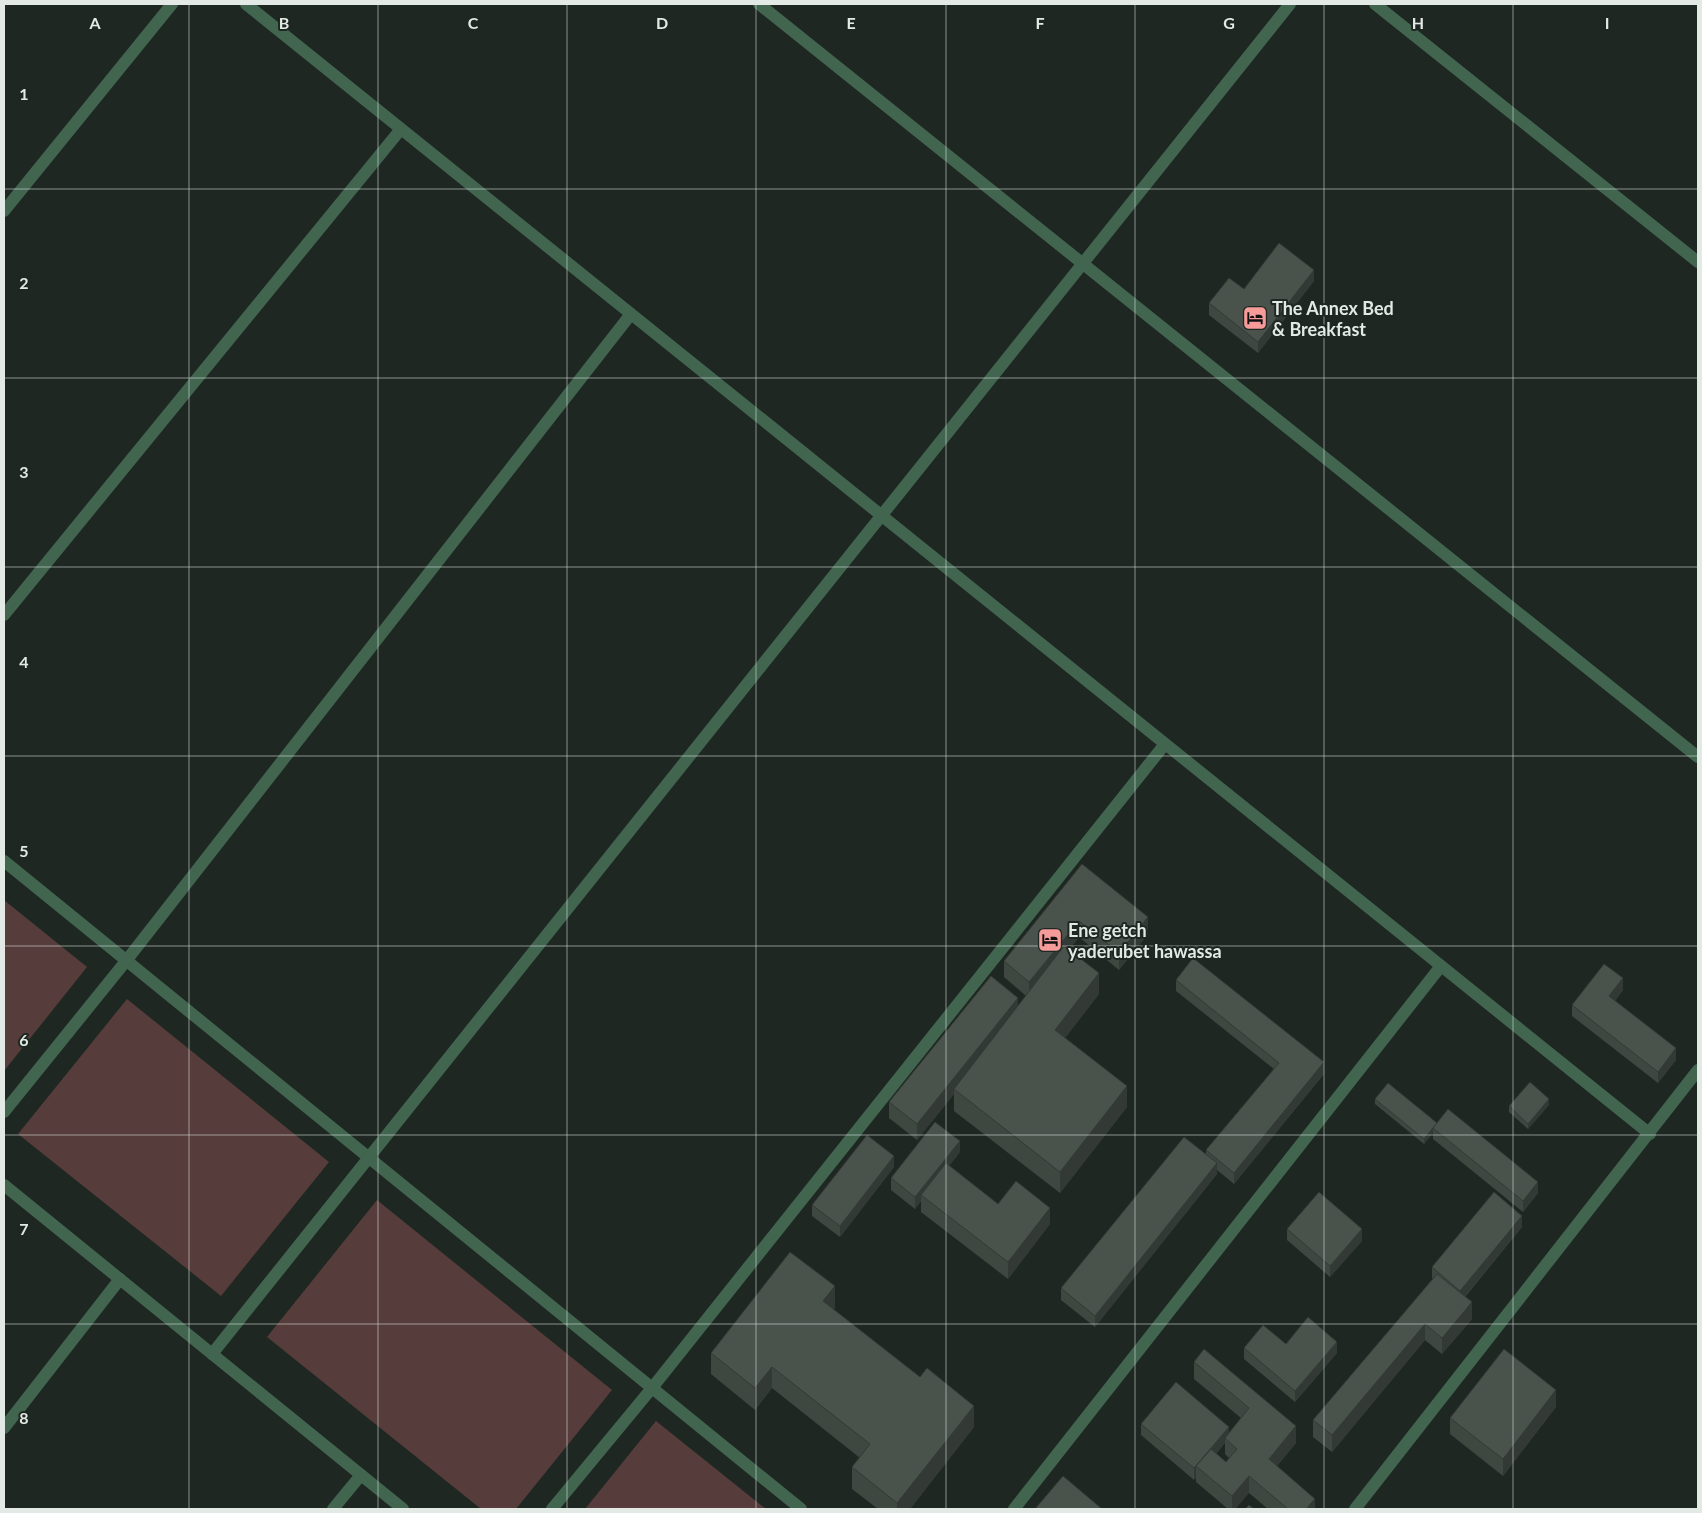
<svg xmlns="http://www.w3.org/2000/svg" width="1702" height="1513" font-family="Lato,sans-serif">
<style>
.green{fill:#563c3b}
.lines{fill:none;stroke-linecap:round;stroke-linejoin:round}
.minor{stroke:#426550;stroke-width:12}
.wall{fill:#3f4741;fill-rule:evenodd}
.shaded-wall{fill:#333a35}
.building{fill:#49534c;stroke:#333a35}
.grid{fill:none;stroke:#e3e9e5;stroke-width:1;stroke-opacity:0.55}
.labels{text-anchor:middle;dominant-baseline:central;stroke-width:4;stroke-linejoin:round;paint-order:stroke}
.poi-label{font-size:18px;font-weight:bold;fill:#e3e9e5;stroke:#1e2721;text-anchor:start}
.grid-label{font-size:16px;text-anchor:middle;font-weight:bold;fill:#e3e9e5;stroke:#1e2721;stroke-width:4;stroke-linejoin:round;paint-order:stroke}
</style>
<rect width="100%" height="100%" fill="#1e2721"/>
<g class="green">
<path d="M4 900 87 967 4 1071Z"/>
<path d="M127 999 329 1162 221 1296 18 1134Z"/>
<path d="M377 1200 612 1390 516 1509H481L267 1337Z"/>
<path d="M656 1421 766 1509H585Z"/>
</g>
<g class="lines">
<g class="minor">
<path d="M246 4 1650 1134"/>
<path d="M759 4 1698 757"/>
<path d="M1375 4 1698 262"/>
<path d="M4 211 172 4"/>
<path d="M4 615 401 129"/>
<path d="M4 861 801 1509"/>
<path d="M4 1112 126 961 631 314"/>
<path d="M4 1185 403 1509"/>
<path d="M212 1354 1290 4"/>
<path d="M4 1428 120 1279"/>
<path d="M333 1509 361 1475"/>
<path d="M552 1509 652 1388 1165 744"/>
<path d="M1014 1509 1441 966"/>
<path d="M1355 1509 1698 1070"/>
</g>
</g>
<g class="wall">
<path d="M1314 281 1258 353 1209 315V303L1244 289Z"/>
<path d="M1082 864 1148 934 1119 970 1079 937 1069 950 1099 994 1065 1038 1127 1107 1060 1193 954 1111V1094L917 1140 889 1118V1102L1018 1006 1026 996 1004 977V961Z"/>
<path d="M1176 980 1324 1074 1234 1184 1217 1170V1174L1095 1327 1061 1300V1288L1206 1155V1150L1274 1069 1176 991Z"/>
<path d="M1623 990 1615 1001 1676 1060 1658 1083 1572 1016V1005Z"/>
<path d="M1375 1099 1437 1123 1538 1193 1523 1212 1433 1139V1133L1424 1144 1375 1104Z"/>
<path d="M1549 1105 1528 1129 1509 1112V1106Z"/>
<path d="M960 1152 949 1166 998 1204 1050 1224 1008 1279 921 1212V1201L915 1209 891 1190V1178Z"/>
<path d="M894 1167 840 1237 812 1216V1205Z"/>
<path d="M1522 1227 1465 1297 1472 1319 1442 1354 1425 1340 1332 1452 1313 1437V1420L1433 1279 1432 1278V1267Z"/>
<path d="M1287 1229 1362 1241 1330 1277 1287 1240Z"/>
<path d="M835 1308 833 1310 974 1427 910 1509H878L852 1489V1467L860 1458 772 1388 755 1410 711 1374V1353Z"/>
<path d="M1244 1348 1337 1353 1295 1402 1244 1359Z"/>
<path d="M1194 1362 1296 1443 1277 1466 1315 1509H1268L1249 1493 1235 1509H1228L1196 1482V1477L1194 1480 1141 1435V1424L1229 1433 1241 1418 1194 1379ZM1225 1443V1454L1229 1458 1226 1462 1216 1454Z"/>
<path d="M1556 1407 1503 1476 1450 1434V1418Z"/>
</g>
<g class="shaded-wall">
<path d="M1314 270V281L1258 353V342Z"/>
<path d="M1148 917V934L1119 970V953Z"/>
<path d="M1079 921V937L1029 998V982Z"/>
<path d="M1099 973V994L1055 1051V1030Z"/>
<path d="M1623 978V990L1609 1008V996Z"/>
<path d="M1018 998V1014L954 1089V1094L917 1140V1124Z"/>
<path d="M1676 1048V1060L1658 1083V1072Z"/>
<path d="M1324 1062V1074L1234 1184V1173Z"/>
<path d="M1127 1086V1107L1060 1193V1172Z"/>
<path d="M1549 1099V1105L1528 1129V1124Z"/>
<path d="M1437 1123 1433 1128V1133L1424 1144V1139Z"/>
<path d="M960 1141V1152L924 1197 921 1195V1201L915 1209V1197Z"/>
<path d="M894 1156V1167L840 1237V1226Z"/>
<path d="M1217 1163V1174L1095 1327V1316Z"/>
<path d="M1538 1182V1193L1523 1212V1201Z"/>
<path d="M1050 1208V1224L1008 1279V1262Z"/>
<path d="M1522 1216V1227L1460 1302V1291Z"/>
<path d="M1362 1229V1241L1330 1277V1266Z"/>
<path d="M835 1286V1308L823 1323V1301Z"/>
<path d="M1472 1302V1319L1442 1354V1338Z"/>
<path d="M1425 1324V1340L1332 1452V1435Z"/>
<path d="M1337 1342V1353L1295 1402V1391Z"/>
<path d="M772 1367V1388L755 1410V1388Z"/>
<path d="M1556 1390V1407L1503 1476V1459Z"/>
<path d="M974 1406V1427L910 1509H897V1503Z"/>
<path d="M1296 1426V1443L1269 1476V1459Z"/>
<path d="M1229 1427V1438H1225V1443L1202 1470 1196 1466V1477L1194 1480V1468Z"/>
<path d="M1249 1476V1493L1235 1509H1232V1496Z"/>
<path d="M1315 1499V1509H1306Z"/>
</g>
<g class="building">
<path d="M1279 243 1314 270 1258 342 1209 303 1229 278 1244 289Z"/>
<path d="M1082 864 1148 917 1119 953 1079 921 1029 982 1004 961Z"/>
<path d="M1064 946 1099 973 1055 1030 1127 1086 1060 1172 954 1089Z"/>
<path d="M1193 958 1324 1062 1234 1173 1206 1150 1279 1063 1176 980Z"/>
<path d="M1604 964 1623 978 1609 996 1676 1048 1658 1072 1572 1005Z"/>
<path d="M991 976 1018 998 917 1124 889 1102Z"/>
<path d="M1530 1082 1549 1099 1528 1124 1509 1106Z"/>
<path d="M1388 1083 1437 1123 1424 1139 1375 1099Z"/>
<path d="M1448 1109 1538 1182 1523 1201 1433 1128Z"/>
<path d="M935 1122 960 1141 915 1197 891 1178Z"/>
<path d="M867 1135 894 1156 840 1226 812 1205Z"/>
<path d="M1184 1137 1217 1163 1095 1316 1061 1288Z"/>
<path d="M946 1163 998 1204 1016 1181 1050 1208 1008 1262 921 1195Z"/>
<path d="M1319 1192 1362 1229 1330 1266 1287 1229Z"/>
<path d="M1494 1192 1522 1216 1460 1291 1432 1267Z"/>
<path d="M790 1252 835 1286 823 1301 920 1377 927 1368 974 1406 897 1503 852 1467 870 1444 772 1367 755 1388 711 1353Z"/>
<path d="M1437 1274 1472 1302 1442 1338 1425 1324 1332 1435 1313 1420Z"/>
<path d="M1308 1317 1337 1342 1295 1391 1244 1348 1263 1325 1286 1344Z"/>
<path d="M1204 1349 1296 1426 1269 1459 1315 1499 1306 1509H1288L1249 1476 1232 1496 1196 1466 1211 1449 1226 1462 1237 1449 1225 1438 1249 1408 1194 1362Z"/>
<path d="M1504 1349 1556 1390 1503 1459 1450 1418Z"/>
<path d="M1176 1382 1229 1427 1194 1468 1141 1424Z"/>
<path d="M1063 1476 1102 1509H1035Z"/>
<path d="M1249 1505 1254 1509H1245Z"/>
</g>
<path class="grid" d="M189 4V1509M378 4V1509M567 4V1509M756 4V1509M946 4V1509M1135 4V1509M1324 4V1509M1513 4V1509M4 189H1698M4 378H1698M4 567H1698M4 756H1698M4 946H1698M4 1135H1698M4 1324H1698"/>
<defs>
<symbol id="hotel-square" viewBox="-11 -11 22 22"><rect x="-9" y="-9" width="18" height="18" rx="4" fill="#f59b99" stroke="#1e2721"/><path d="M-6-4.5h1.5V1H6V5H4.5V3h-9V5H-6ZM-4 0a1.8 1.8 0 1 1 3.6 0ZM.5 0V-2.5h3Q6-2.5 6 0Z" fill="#111"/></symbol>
</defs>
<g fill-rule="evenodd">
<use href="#hotel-square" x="1241" y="304" width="28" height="28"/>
<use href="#hotel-square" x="1036" y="926" width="28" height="28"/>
</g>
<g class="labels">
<g class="poi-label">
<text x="1272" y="308">The Annex Bed<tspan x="1272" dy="21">&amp; Breakfast</tspan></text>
<text x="1068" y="930">Ene getch<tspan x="1068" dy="21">yaderubet hawassa</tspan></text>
</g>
</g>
<g class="grid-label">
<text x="95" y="29">A</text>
<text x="284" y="29">B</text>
<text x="473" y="29">C</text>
<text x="662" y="29">D</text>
<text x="851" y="29">E</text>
<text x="1040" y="29">F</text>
<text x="1229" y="29">G</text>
<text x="1418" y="29">H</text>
<text x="1607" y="29">I</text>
<text x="24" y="100">1</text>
<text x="24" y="289">2</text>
<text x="24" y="478">3</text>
<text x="24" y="668">4</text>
<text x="24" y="857">5</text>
<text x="24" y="1046">6</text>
<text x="24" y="1235">7</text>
<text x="24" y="1424">8</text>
</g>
<rect width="1702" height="1513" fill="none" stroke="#e3e9e5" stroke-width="10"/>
</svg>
